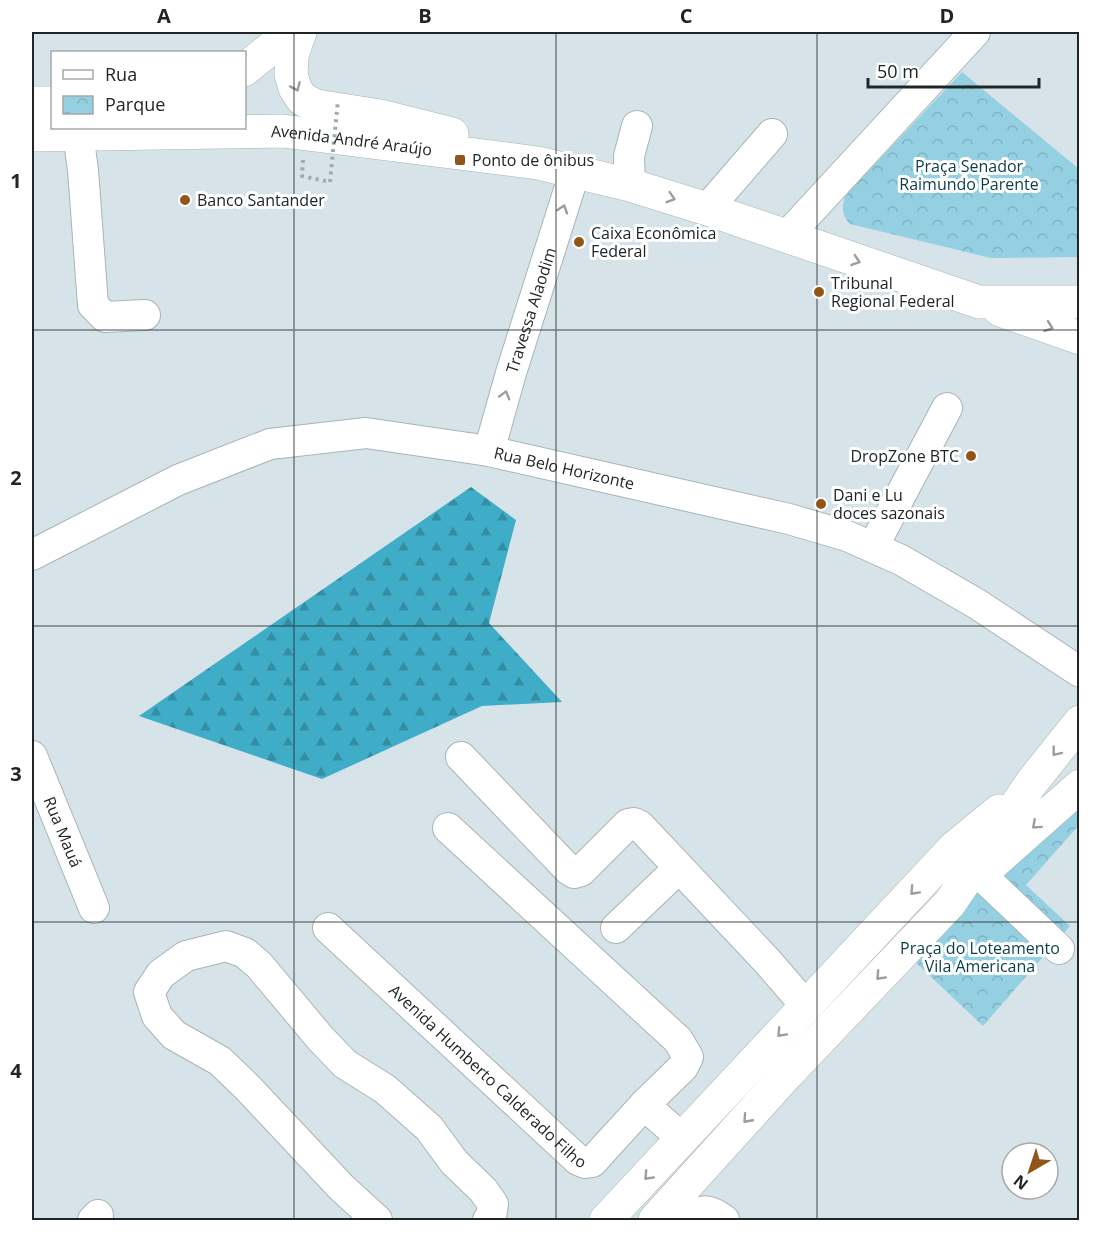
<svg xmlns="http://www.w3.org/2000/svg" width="1111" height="1252" font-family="'Open Sans',sans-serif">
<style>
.forest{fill:url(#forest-firs)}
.park{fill:url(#park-crowns)}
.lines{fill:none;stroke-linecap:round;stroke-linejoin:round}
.minor-casing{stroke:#a7b4b8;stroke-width:32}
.major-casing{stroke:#a7b4b8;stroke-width:34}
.path{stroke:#9faaae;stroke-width:4;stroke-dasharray:3 4.5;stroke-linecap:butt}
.minor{stroke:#fff;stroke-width:30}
.major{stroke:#fff;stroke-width:33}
.path-bridge{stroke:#9faaae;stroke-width:4;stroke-dasharray:3 4.5;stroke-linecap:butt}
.oneway{stroke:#9b9d9e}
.grid{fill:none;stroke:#202527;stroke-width:1.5;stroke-opacity:0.55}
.poi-dot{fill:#915517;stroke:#fff;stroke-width:2}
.labels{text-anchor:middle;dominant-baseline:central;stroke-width:6;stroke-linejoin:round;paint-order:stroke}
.street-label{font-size:16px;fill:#202527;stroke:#fff}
.poi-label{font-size:16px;fill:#202527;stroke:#fff;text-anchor:start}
.park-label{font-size:16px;fill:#0c3d49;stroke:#fff}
.neatline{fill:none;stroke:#202527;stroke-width:2}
.grid-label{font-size:20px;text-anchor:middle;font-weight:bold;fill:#202527}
</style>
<defs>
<pattern id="forest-firs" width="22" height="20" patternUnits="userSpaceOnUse" patternTransform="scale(1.5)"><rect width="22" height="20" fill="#40adc8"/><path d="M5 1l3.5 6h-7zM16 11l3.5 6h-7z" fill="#358da2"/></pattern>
<pattern id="park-crowns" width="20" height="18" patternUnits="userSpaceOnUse" patternTransform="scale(1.5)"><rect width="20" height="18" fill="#94d0e1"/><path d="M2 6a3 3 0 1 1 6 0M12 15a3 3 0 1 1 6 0" fill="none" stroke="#7fb2c1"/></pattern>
</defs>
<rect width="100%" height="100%" fill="#d6e4e9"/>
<path class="forest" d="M471 487 516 520 489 623 562 702 482 706 322 779 139 716Z"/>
<g class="park">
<path d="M962 72 1079 169V257L991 258 850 224C841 215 842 207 845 196Z"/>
<path d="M1079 793V825L1026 885 1070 926 983 1026 911 958Z"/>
</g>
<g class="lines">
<defs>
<g id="minor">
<path d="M78 134 83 170 93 305 105 317 145 315"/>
<path d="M630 185 629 156 637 126"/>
<path d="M707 209 772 134"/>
<path d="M786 237 975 32"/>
<path id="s1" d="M489 451 511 373 575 171"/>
<path d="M873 547 947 408"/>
<path id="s2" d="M32 555 178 480 270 444 366 433 489 451 789 519 847 536 901 560 977 604 1080 672"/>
<path id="s3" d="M32 756 94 908"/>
<path d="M461 757 569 870 574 873 581 871 628 824 634 823 640 826 768 962 806 1006"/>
<path d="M981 875 1059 949"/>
<path id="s4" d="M328 928 578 1160 585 1163 592 1162 644 1105 683 1067 688 1057 678 1040 448 828"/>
<path d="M616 928 679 868"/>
<path d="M644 1105 683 1139"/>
<path d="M93 1220 98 1215"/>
<path d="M377 1220 341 1187 247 1087 220 1061 174 1035 157 1016 149 992 161 974 186 956 226 946 245 953 259 965 321 1039 345 1064 385 1089 429 1128 454 1162 483 1190 493 1204 491 1217 488 1220"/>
<path d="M690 1220C702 1207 711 1210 724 1220"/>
</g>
<g id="major">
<path d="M300 32 292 55 291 74 295 88 302 99 316 106 380 116 452 134"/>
<path d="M244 70 291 32"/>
<path d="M32 103H52"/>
<path id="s5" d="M32 135 283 131 538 163 630 185 707 209 979 302H1080"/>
<path d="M1000 310 1080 338"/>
<path d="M991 865 1080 786"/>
<path d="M606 1220 954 848 999 811"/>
<path d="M655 1220 787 1074 950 903 1032 782 1080 722"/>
</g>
</defs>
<use href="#minor" class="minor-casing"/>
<use href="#major" class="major-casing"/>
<path class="path" d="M303 160 302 176 330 182"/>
<use href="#minor" class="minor"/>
<use href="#major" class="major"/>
<path class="path-bridge" d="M330 182 338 100"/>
</g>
<defs><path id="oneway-chevron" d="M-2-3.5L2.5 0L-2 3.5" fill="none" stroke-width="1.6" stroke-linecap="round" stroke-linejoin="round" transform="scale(1.5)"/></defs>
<g class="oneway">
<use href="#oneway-chevron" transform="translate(296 87) rotate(66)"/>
<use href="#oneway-chevron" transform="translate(671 198) rotate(17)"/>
<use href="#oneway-chevron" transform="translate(563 209) rotate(-72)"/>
<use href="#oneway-chevron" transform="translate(856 261) rotate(19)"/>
<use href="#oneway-chevron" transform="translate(1049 327) rotate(20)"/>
<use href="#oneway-chevron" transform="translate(505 395) rotate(-74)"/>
<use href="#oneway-chevron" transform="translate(1056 752) rotate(128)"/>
<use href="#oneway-chevron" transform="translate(1036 825) rotate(138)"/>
<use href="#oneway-chevron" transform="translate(914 891) rotate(133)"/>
<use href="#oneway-chevron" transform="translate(880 976) rotate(133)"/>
<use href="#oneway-chevron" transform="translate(781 1033) rotate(133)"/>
<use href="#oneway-chevron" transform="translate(747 1119) rotate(132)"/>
<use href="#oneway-chevron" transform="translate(648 1176) rotate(133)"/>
</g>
<path class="grid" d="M294 32V1220M556 32V1220M817 32V1220M32 330H1080M32 626H1080M32 922H1080"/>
<g class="poi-dot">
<rect x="454" y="154" width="12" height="12" rx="3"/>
<circle cx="185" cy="200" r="6"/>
<circle cx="579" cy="242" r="6"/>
<circle cx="819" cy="292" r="6"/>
<circle cx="971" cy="456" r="6"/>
<circle cx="821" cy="504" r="6"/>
</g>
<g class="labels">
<g class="street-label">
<text stroke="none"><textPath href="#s5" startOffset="320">Avenida André Araújo</textPath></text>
<text stroke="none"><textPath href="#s1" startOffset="147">Travessa Alaodim</textPath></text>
<text stroke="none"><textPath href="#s2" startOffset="561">Rua Belo Horizonte</textPath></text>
<text stroke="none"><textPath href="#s3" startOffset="82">Rua Mauá</textPath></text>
<text stroke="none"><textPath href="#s4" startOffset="218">Avenida Humberto Calderado Filho</textPath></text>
</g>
<g class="poi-label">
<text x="472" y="160">Ponto de ônibus</text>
<text x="197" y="200">Banco Santander</text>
<text x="591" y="233">Caixa Econômica<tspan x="591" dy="18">Federal</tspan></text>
<text x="831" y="283">Tribunal<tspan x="831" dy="18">Regional Federal</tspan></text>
<text x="959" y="456" text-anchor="end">DropZone BTC</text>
<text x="833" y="495">Dani e Lu<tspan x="833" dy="18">doces sazonais</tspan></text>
</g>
<g class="park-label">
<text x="969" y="166">Praça Senador<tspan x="969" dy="18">Raimundo Parente</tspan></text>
<text x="980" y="948">Praça do Loteamento<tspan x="980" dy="18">Vila Americana</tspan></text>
</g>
</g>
<rect width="1111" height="1252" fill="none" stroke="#ffffff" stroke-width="66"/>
<rect x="51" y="51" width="195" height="78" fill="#ffffff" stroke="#a6a8a9" stroke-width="1.5"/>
<rect x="63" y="70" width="30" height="9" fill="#ffffff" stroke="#a6a8a9" stroke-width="1.5"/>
<text x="105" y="81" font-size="18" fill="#202527">Rua</text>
<rect x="63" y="96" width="30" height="18" fill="url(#park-crowns)" stroke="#a6a8a9" stroke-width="1.5"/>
<text x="105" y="111" font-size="18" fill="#202527">Parque</text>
<g transform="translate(1030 1171) rotate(219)"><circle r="28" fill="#ffffff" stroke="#a6a8a9" stroke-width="1.5"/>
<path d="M0-4.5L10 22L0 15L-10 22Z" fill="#915517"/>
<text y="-9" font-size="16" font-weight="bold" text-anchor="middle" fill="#202527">N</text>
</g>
<path d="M868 78v9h171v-9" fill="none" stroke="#202527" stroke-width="3"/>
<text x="877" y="78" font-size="18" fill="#202527" stroke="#ffffff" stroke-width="4.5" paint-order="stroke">50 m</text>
<rect x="33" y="33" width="1045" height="1186" class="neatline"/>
<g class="grid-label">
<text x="164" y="23">A</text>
<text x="425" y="23">B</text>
<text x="686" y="23">C</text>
<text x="947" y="23">D</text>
<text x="16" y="188">1</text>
<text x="16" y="485">2</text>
<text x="16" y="781">3</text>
<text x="16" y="1078">4</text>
</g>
</svg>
